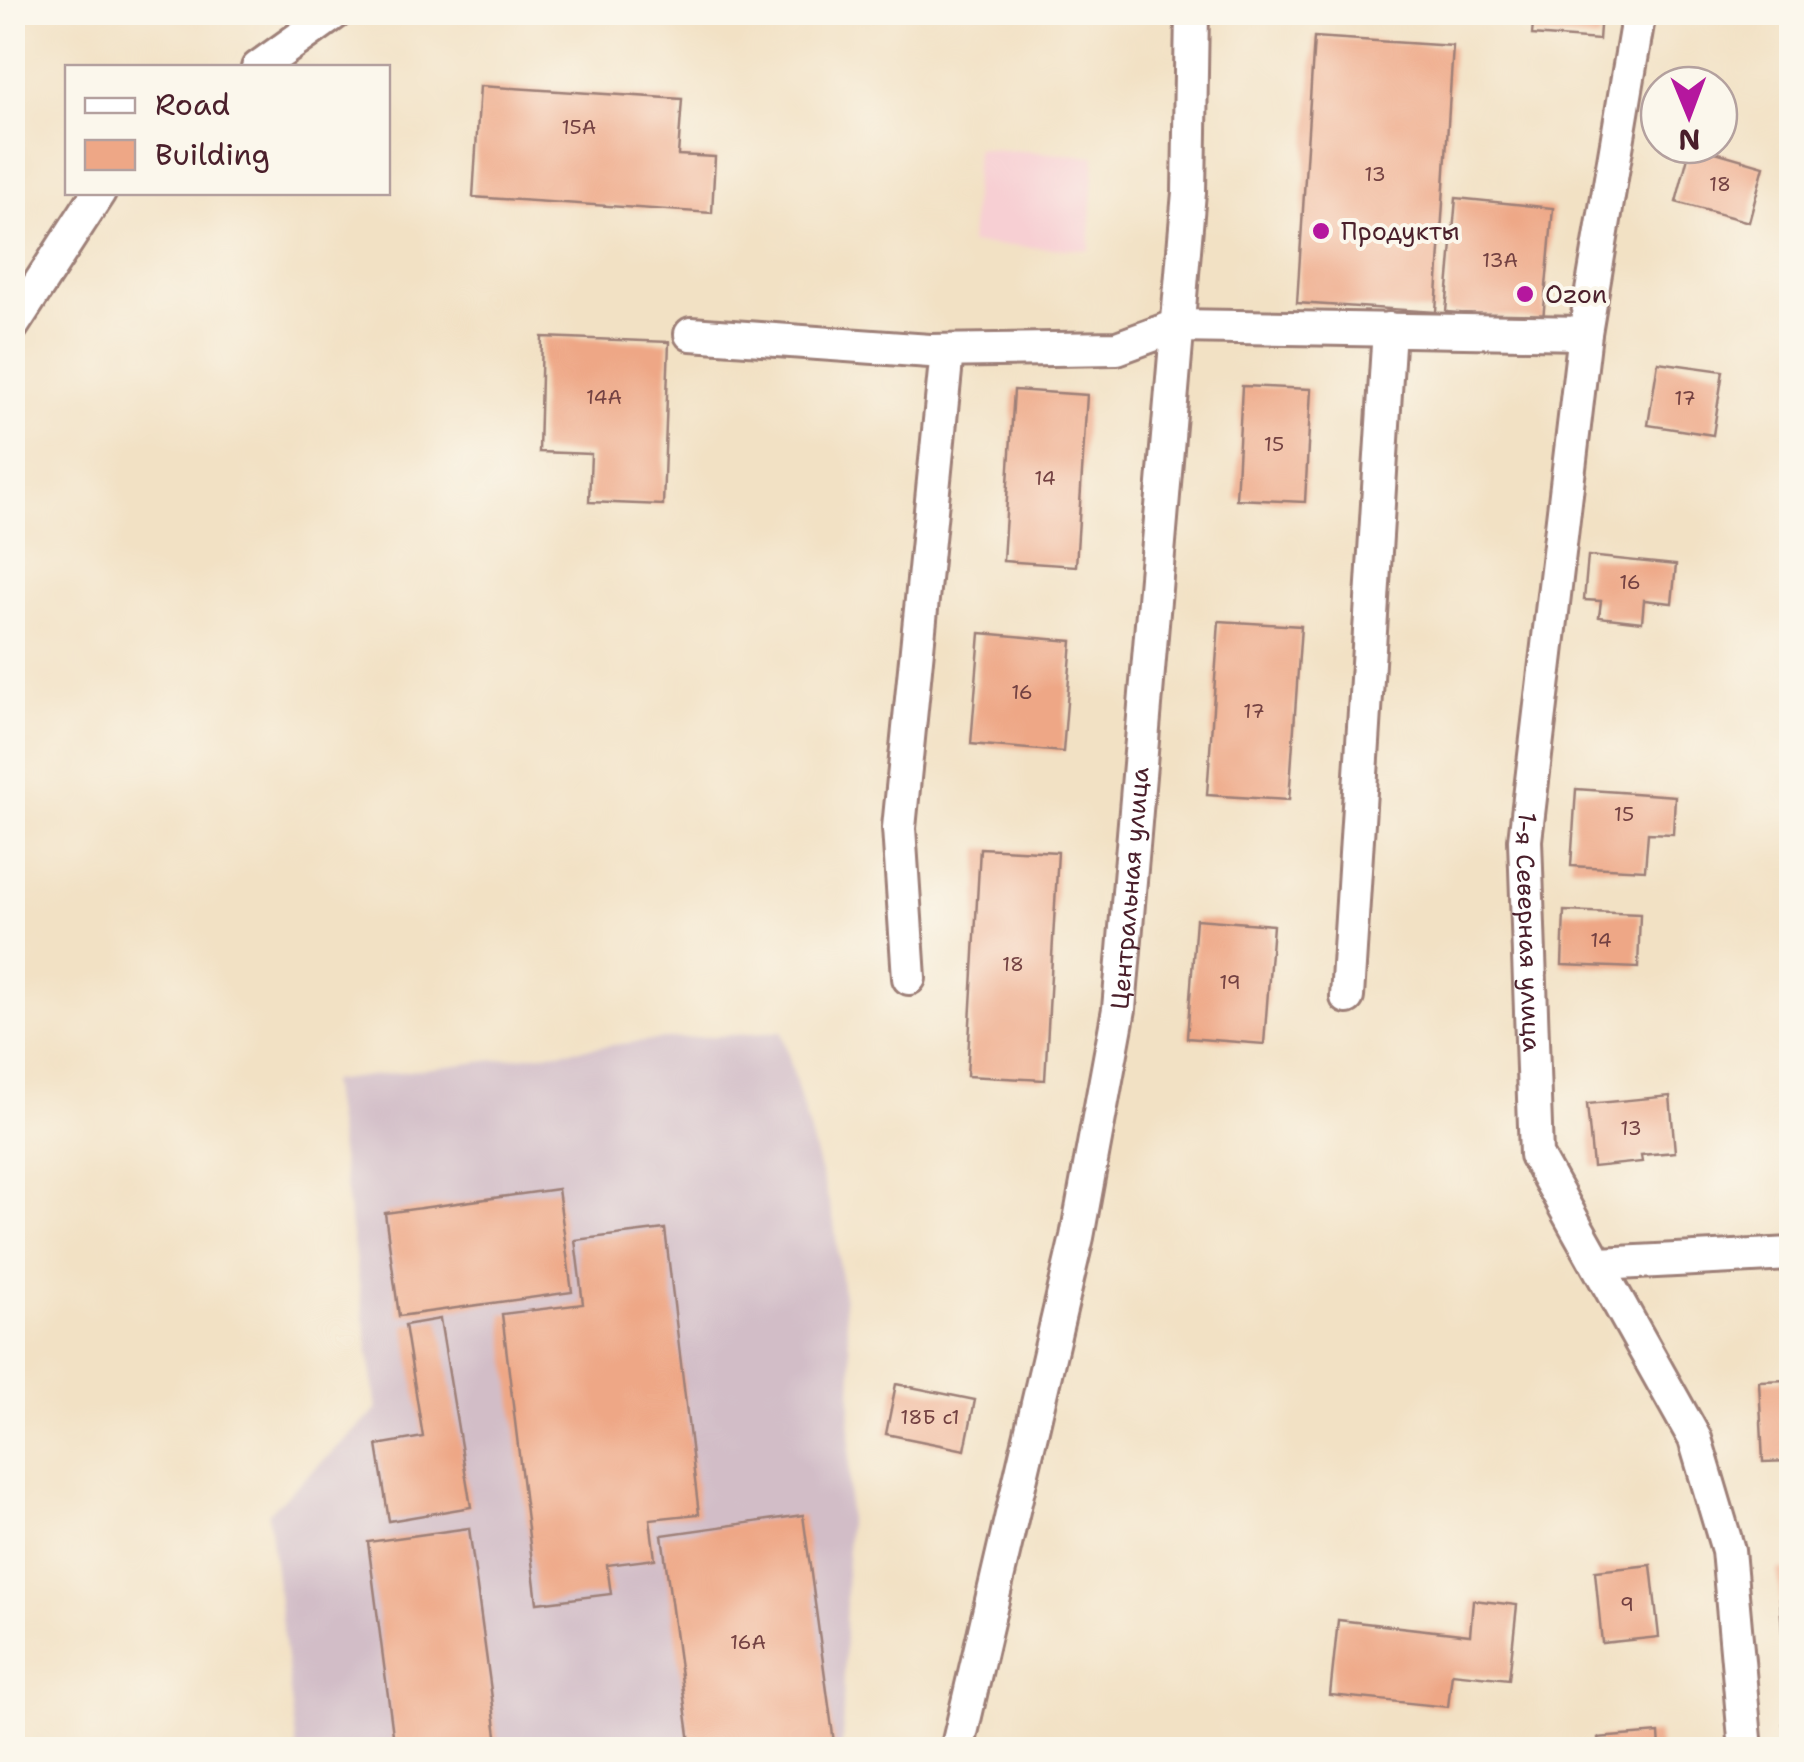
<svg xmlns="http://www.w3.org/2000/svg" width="1804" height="1762" font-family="'Shantell Sans',sans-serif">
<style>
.built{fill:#f7cfd3}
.industrial{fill:#d2bdc7}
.building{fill:#eea786}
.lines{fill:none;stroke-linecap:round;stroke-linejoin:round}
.minor-casing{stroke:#9e8078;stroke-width:38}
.minor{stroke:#fff;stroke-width:32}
.poi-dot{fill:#b5179e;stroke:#fbf7ec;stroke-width:4}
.labels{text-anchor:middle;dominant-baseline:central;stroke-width:8;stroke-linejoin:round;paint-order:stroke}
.number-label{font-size:20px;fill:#734142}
.poi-label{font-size:25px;fill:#4a1f2b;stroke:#fbf7ec;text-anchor:start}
.street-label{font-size:25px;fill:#4a1f2b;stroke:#fbf7ec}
</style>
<rect width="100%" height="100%" fill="#fbf7ec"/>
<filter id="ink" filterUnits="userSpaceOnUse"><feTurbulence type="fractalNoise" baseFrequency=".01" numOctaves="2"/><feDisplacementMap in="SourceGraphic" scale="20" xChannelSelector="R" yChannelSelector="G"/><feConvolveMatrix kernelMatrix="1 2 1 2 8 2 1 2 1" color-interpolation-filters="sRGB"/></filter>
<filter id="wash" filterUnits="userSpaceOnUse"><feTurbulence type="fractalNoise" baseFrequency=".0048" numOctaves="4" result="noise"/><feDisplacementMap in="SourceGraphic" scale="40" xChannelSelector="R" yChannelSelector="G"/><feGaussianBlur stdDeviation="2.25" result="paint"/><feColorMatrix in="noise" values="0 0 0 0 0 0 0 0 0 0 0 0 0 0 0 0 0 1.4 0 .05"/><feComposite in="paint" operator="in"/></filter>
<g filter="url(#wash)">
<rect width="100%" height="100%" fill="#f2e1c4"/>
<path class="built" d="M976 148 1095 156 1089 250 970 244Z"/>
<path class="industrial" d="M782 1032 834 1221 852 1368 842 1749H297L268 1513 377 1410 330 1081 652 1040Z"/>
<g id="blocks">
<g class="building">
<path d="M1534 12H1601L1599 40 1532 35Z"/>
<path d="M1314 37 1453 46 1436 312 1297 303Z"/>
<path d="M480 86 682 99 678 155 715 157 712 213 473 197Z"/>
<path d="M1691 145 1764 166 1749 222 1676 202Z"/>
<path d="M1456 198 1553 208 1543 320 1446 312Z"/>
<path d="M542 337 669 342 663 505 589 502 591 454 539 452Z"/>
<path d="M1658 362 1723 371 1713 435 1648 425Z"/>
<path d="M1242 386 1311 389 1305 502 1236 499Z"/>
<path d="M1014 390 1087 395 1076 566 1003 561Z"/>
<path d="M1588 556 1676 565 1672 603 1644 600 1642 622 1599 617 1601 601 1584 600Z"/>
<path d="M1219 621 1301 626 1289 800 1207 795Z"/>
<path d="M980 633 1072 641 1063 752 971 744Z"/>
<path d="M1576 789 1675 796 1673 834 1648 833 1645 870 1571 866Z"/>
<path d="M980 848 1058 852 1045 1080 967 1076Z"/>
<path d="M1564 911 1640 914 1638 968 1562 965Z"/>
<path d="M1196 919 1273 925 1264 1044 1187 1038Z"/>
<path d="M1670 1096 1675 1152 1641 1155 1642 1162 1593 1167 1587 1104Z"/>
<path d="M558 1189 572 1292 399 1316 385 1213Z"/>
<path d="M665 1229 699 1514 650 1519 655 1559 607 1565 611 1594 537 1603 502 1314 583 1304 575 1240Z"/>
<path d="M440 1319 471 1507 389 1521 377 1445 423 1437 405 1325Z"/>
<path d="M1792 1380V1461L1763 1462 1759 1381Z"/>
<path d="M896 1384 975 1400 965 1450 886 1434Z"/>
<path d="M803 1515 835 1750H691L662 1535Z"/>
<path d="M469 1528 499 1750H395L368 1542Z"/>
<path d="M1651 1565 1659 1637 1602 1643 1595 1571Z"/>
<path d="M1792 1569V1631L1782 1632 1778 1570Z"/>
<path d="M1473 1600 1517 1605 1509 1679 1452 1673 1448 1707 1330 1695 1338 1620 1470 1635Z"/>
<path d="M1783 1724H1792V1750H1786Z"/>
<path d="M1659 1733 1660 1750H1599L1598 1738Z"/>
</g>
</g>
</g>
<g filter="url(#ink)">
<use href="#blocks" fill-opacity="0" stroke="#9e8078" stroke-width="2.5"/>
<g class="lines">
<defs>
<g id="minor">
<path id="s1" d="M1639 12 1585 333 1525 840 1536 1155 1695 1439 1728 1550 1746 1750"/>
<path d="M258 68 336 12"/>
<path d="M12 326 99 192"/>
<path d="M691 334 930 351 1117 348 1177 326 1585 333"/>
<path d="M909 978 899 828 947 351"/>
<path d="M1347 997 1389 329"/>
<path d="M1599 1264 1792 1254"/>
<path id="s2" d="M957 1750 1077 1237 1119 1009 1189 192 1192 12"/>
</g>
</defs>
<use href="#minor" class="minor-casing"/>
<use href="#minor" class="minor"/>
</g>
</g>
<g class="poi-dot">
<circle cx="1321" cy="231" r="10"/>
<circle cx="1525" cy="294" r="10"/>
</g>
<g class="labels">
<g class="number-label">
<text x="579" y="127">15А</text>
<text x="1375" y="174">13</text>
<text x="1720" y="184">18</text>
<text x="1500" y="260">13А</text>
<text x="604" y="397">14А</text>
<text x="1685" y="398">17</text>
<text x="1274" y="444">15</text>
<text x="1045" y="478">14</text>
<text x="1630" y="582">16</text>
<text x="1022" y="692">16</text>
<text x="1254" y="711">17</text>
<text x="1624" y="814">15</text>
<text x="1601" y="940">14</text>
<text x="1013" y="964">18</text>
<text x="1230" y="982">19</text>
<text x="1631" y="1128">13</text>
<text x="930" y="1417">18Б с1</text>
<text x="1627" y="1604">9</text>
<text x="748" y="1642">16А</text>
</g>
<g class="poi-label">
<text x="1341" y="231">Продукты</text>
<text x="1545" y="294">Ozon</text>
</g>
<g class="street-label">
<text stroke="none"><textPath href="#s2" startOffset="880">Центральная улица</textPath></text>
<text stroke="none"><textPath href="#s1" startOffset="928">1-я Северная улица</textPath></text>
</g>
</g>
<rect width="1804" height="1762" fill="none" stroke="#fbf7ec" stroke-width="50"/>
<rect x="65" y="65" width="325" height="130" fill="#fbf7ec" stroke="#b4a19f" stroke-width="2.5"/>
<rect x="85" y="98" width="50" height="15" fill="#ffffff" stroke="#b4a19f" stroke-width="2.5"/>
<text x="155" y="115" font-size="30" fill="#4a1f2b">Road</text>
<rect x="85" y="140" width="50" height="30" fill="#eea786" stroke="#b4a19f" stroke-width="2.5"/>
<text x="155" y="165" font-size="30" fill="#4a1f2b">Building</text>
<g transform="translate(1689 115) rotate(179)"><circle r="48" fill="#fbf7ec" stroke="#b4a19f" stroke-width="2.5"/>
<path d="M0-8L18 38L0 25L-18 38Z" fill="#b5179e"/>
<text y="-15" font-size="28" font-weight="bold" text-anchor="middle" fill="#4a1f2b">N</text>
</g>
</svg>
